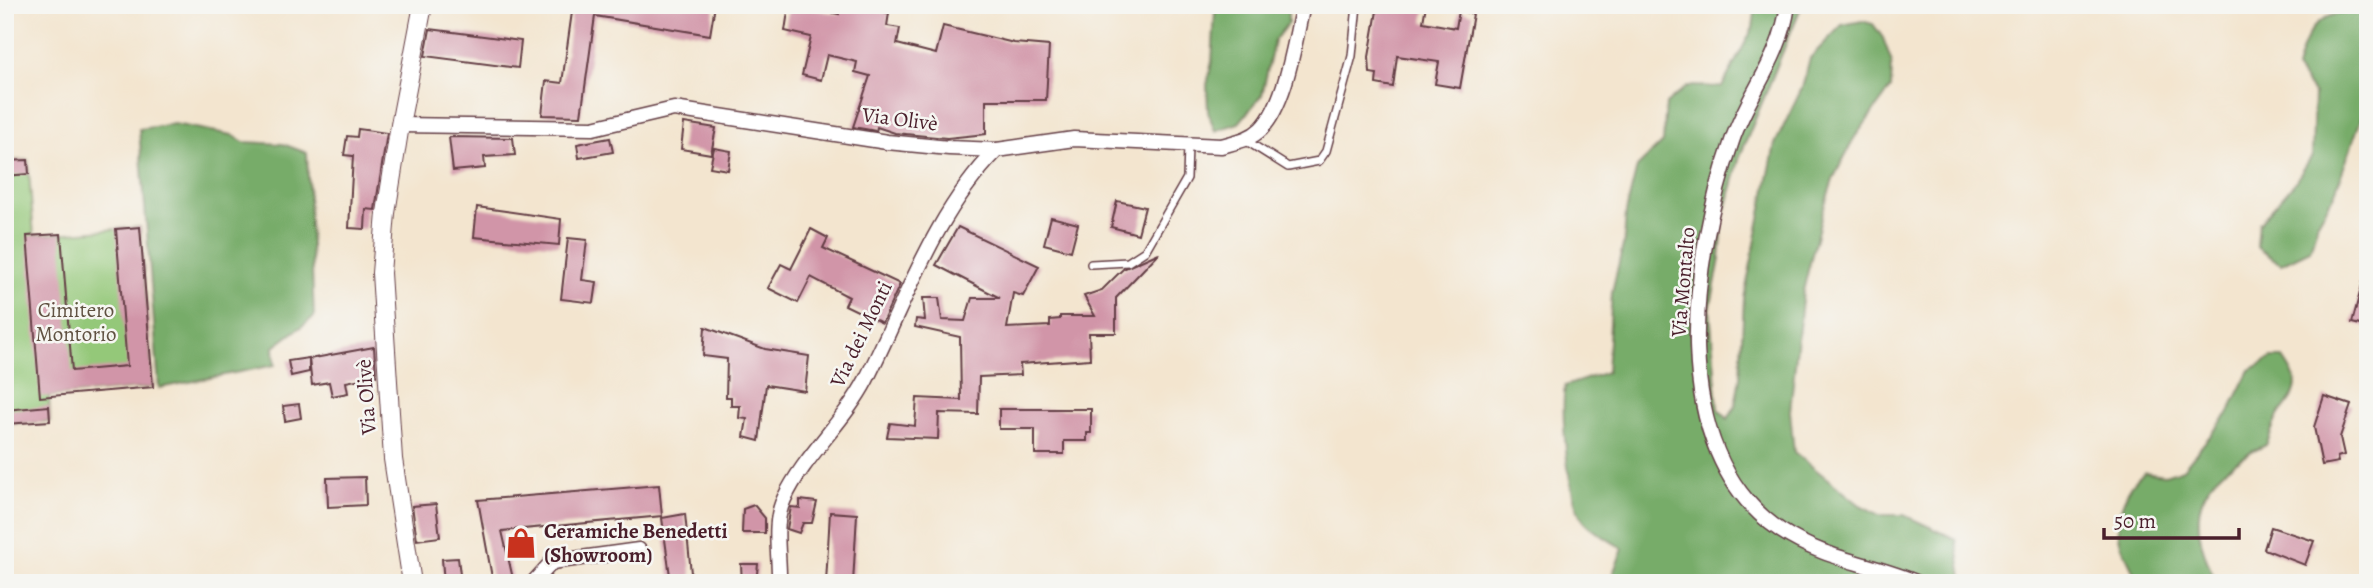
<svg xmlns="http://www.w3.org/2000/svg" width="2373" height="588" font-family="Alegreya,serif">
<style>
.green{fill:#94c879;stroke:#6f7452;stroke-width:2}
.forest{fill:#77ac69;stroke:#60664a;stroke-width:2}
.building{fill:#d195a8}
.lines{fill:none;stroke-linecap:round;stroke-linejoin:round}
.service-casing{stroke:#633d44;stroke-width:10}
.minor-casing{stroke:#633d44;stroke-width:17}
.tertiary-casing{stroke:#633d44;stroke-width:20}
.service{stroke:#fff;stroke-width:7}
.minor{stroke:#fff;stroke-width:14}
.tertiary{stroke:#fff;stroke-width:18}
.labels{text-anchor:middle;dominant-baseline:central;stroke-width:5;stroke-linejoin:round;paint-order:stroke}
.street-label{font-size:21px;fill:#4a1f2b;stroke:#f6f6f2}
.park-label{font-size:21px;fill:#605242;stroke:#f6f6f2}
.poi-label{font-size:21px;font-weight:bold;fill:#4a1f2b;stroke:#f6f6f2;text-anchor:start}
</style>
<rect width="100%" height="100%" fill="#f6f6f2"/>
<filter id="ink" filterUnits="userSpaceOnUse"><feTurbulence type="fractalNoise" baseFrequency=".0143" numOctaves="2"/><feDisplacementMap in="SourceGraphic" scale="14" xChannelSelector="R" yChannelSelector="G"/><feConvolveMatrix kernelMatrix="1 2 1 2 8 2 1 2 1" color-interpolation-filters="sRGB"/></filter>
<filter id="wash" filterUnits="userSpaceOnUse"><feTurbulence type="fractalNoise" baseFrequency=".00686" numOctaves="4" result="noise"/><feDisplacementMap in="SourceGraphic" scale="28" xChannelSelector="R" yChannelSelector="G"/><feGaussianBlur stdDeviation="1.57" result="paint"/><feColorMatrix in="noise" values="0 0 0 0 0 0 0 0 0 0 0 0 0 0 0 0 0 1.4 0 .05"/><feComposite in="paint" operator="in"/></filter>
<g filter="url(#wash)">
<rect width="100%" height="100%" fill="#f3e5cf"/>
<path class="green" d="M28 160 34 236 140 227 153 387 49 396 50 421 5 424V161Z"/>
<g class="forest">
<path d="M1212 5H1288V23L1274 41 1262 95 1239 123 1215 131 1208 112 1207 85 1212 61 1215 12Z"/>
<path d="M1756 5H1802L1740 156 1723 221 1720 259 1710 310 1718 409 1728 419 1735 406 1740 377 1744 298 1775 144 1802 88 1810 58 1842 25 1862 21 1873 24 1883 38 1892 63 1891 88 1855 137 1834 177 1823 210 1803 291 1790 411 1794 452 1860 505 1880 515H1904L1956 539 1963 583H1609L1623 549C1612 541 1592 532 1583 520 1567 498 1561 413 1565 386L1607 372 1612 292 1624 241 1626 212 1637 167 1663 142 1666 104 1687 86 1722 87 1753 28Z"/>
<path d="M2364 5H2368L2367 102 2334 195 2318 222 2310 250 2281 264 2257 247 2259 223 2293 185 2312 156 2314 94 2296 69C2302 45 2310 18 2338 14 2351 12 2354 13 2364 5Z"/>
<path d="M174 124 232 135 244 142 283 144 307 153 314 317 274 347 275 365 159 388 139 129Z"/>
<path d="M2272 358H2283C2302 386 2299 388 2280 413 2274 421 2271 435 2266 445 2196 477 2182 514 2217 583H2136C2135 568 2124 556 2120 541 2114 517 2126 485 2145 472L2165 475 2183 469 2228 414 2250 370Z"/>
</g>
<g id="blocks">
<g class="building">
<path d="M573 5H715L710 35 595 16 581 116 542 115 546 81 562 83Z"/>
<path d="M789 5 839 14 840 5 889 13 887 26 900 28 897 44 936 54 943 26 1014 43 1049 46 1046 100H986V134L947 138 895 133 877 127 876 131 853 127 870 76 855 72 857 62 827 55 821 80 802 75 811 37 785 31Z"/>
<path d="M1378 5H1426L1423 22 1456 28 1459 11 1473 14 1460 88 1435 84 1439 62 1397 56 1393 87 1376 84 1377 74 1370 73 1369 57Z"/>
<path d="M430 29 521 41 518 68 425 56Z"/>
<path d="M684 123 716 128 711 154 681 149Z"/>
<path d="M358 129 387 133 375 210 366 209 365 229 349 228 353 156 344 155 347 136 357 137Z"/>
<path d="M449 137 513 138 515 155 484 157 485 168 453 171Z"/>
<path d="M610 138 613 152 579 158 577 144Z"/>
<path d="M714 148 731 151 728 170 710 167Z"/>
<path d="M28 160 29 174 5 176V161Z"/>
<path d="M1117 201 1145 207 1138 234 1111 227Z"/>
<path d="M477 207 561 219 559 245 474 237Z"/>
<path d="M1051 217 1078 224 1071 251 1044 244Z"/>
<path d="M140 227 153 387 40 397 27 236 61 234 72 371 127 366 116 229Z"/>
<path d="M958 227 1039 266 1023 296 1013 293 1007 328 1050 326V320L1060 319V316H1095L1084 296 1102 290 1123 269 1159 253 1116 298V333H1089L1090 359 1020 364 1021 375 979 377 978 414 939 413 938 439 887 437 890 423 915 426 917 398 961 400 960 337 915 327 916 319 925 320 923 298H939L942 320 965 321 972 298H1000L936 265Z"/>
<path d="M811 229 828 238 823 248 900 284 882 323 845 305 849 297 811 277 798 303 768 288 781 264 791 269Z"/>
<path d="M568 238 587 240 582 280 597 282 594 303 561 299Z"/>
<path d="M2363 281H2368V327L2352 323Z"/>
<path d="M705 327 765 349 809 356 805 391 766 385 759 441 744 437 747 419 739 418 740 406H731V397H726L727 359 703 356Z"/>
<path d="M374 347 376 376 346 382 348 393 332 396 329 382 312 385 309 359Z"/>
<path d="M309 358V372L291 376 288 361Z"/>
<path d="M2324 396 2351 405 2340 437 2344 455 2337 457 2338 462 2322 465 2314 427Z"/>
<path d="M299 404 301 418 285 421 283 406Z"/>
<path d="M49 406 50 421 5 424V410Z"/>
<path d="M999 409H1091V433H1087V441H1064V454H1035V429H999Z"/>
<path d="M365 477 366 505 328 507 327 478Z"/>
<path d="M659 485 662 516 502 531 514 583H493L478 500Z"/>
<path d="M800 500 817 502 812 523H803L799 533 787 529 791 507 800 508Z"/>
<path d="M436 504 440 537 417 540 412 506Z"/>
<path d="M754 505 765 518V533H742L743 509Z"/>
<path d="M830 512 857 514 853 583H826Z"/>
<path d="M685 514 692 583H671L662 518Z"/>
<path d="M2271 527 2314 541 2305 565 2264 549Z"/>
<path d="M458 558 461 583H444L442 559Z"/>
<path d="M741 564H758L756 583H742Z"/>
</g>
</g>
</g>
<g filter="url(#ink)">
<use href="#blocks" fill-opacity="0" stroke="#633d44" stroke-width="2"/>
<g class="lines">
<defs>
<g id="service">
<path d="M1245 140 1288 167 1319 161 1326 151 1352 56 1357 5"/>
<path d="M1091 264 1128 262 1145 251 1187 178 1188 145"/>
</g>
<g id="minor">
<path d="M1788 5C1780 61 1749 91 1732 141 1692 255 1663 451 1780 530 1825 560 1871 563 1918 583"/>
<path d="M400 125 593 128 674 109 887 142 949 148 997 150 1074 139 1221 146C1235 142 1250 140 1261 129 1286 104 1295 40 1303 5"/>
<path d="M533 583 552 562 639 550"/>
<path d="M779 583C780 555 772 524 784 499 804 456 844 422 866 380 906 301 933 215 997 150"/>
</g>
<path id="tertiary" d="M412 583 393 459 381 273 386 213 400 125 423 5"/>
</defs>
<use href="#service" class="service-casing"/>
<use href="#minor" class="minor-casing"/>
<use href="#tertiary" class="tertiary-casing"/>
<use href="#service" class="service"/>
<use href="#minor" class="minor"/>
<use href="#tertiary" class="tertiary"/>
</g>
</g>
<defs>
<symbol id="shop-bare" viewBox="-9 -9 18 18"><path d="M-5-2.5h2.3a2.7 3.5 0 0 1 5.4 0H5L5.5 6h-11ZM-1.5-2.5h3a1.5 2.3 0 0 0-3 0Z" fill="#c8321e" stroke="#f6f6f2" stroke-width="2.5" paint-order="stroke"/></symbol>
</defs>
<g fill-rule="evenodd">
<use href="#shop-bare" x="499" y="521" width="44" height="44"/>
</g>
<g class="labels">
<g class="street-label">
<text transform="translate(900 119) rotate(7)">Via Olivè</text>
<text transform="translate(1683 282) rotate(-85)">Via Montalto</text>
<text transform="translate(861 334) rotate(-64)">Via dei Monti</text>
<text transform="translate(366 397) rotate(-94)">Via Olivè</text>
</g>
<g class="park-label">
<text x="76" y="310">Cimitero<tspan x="76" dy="24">Montorio</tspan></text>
</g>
<g class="poi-label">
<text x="544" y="531">Ceramiche Benedetti<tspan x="544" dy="24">(Showroom)</tspan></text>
</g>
</g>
<rect width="2373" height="588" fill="none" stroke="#f6f6f2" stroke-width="28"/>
<path d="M2104 528v10h135v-10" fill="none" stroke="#4a1f2b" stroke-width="3.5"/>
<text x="2114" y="528" font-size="21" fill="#4a1f2b" stroke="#f6f6f2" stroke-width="5" paint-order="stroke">50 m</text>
</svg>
